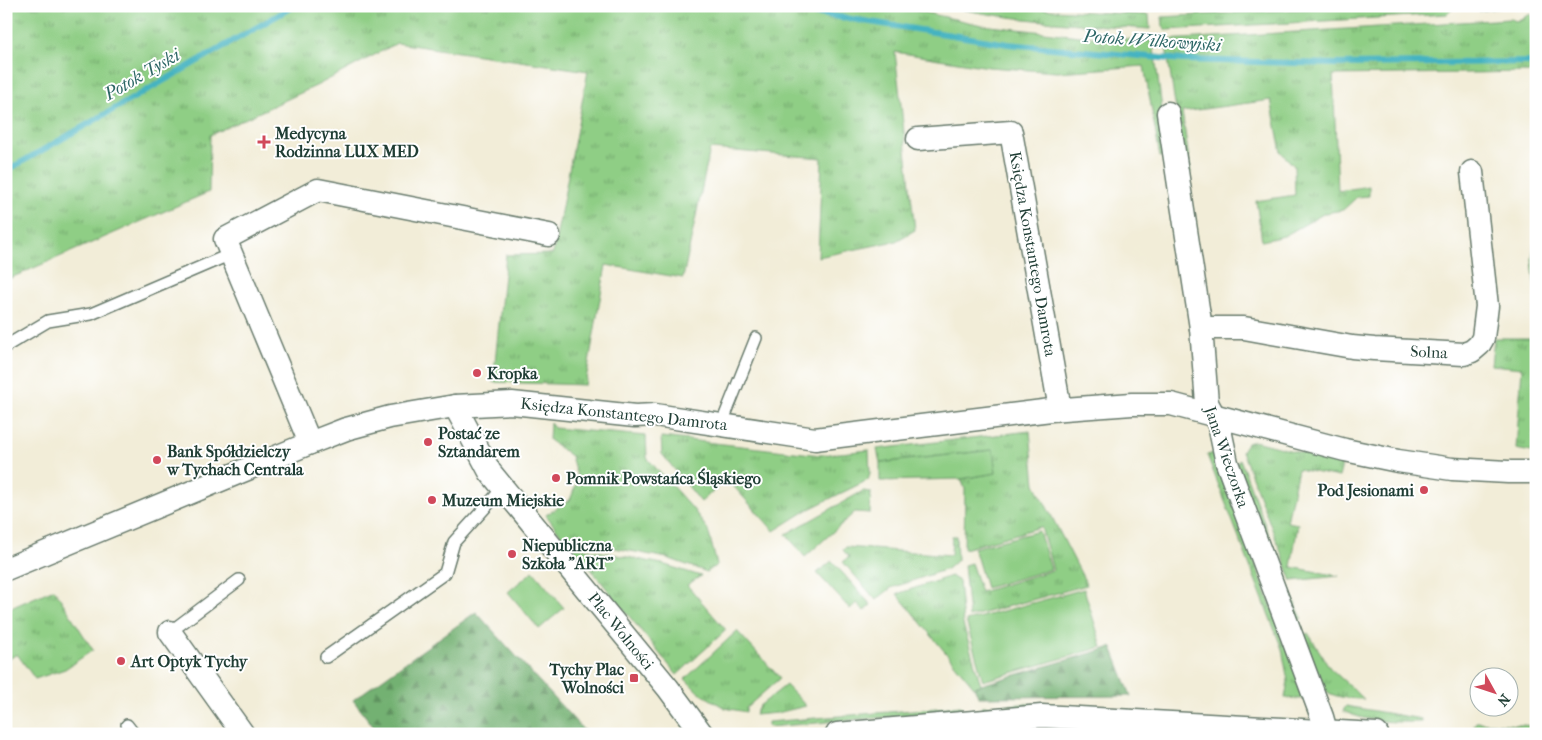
<svg xmlns="http://www.w3.org/2000/svg" width="1542" height="740" font-family="'IM FELL French Canon',serif">
<style>
.grass{fill:url(#grass-tufts);stroke:#57865c}
.forest{fill:url(#forest-firs);stroke:#497753}
.green{fill:#8fce85;stroke:#57865c}
.lines{fill:none;stroke-linecap:round;stroke-linejoin:round}
.stream{stroke:#45b3c1;stroke-width:6}
.lane-casing{stroke:#697b6d;stroke-width:14}
.street-casing{stroke:#697b6d;stroke-width:25}
.lane{stroke:#fff;stroke-width:11}
.street{stroke:#fff;stroke-width:22}
.poi-dot{fill:#d1495b;stroke:#fff;stroke-width:2}
.labels{text-anchor:middle;dominant-baseline:central;stroke-width:4;stroke-linejoin:round;paint-order:stroke}
.poi-label{font-size:16px;font-weight:bold;fill:#1f3d34;stroke:#fff;text-anchor:start}
.street-label{font-size:16px;fill:#1f3d34;stroke:#fff}
.water-label{font-size:18px;font-style:italic;fill:#2c6665;stroke:#fff}
</style>
<defs>
<pattern id="grass-tufts" width="24" height="20" patternUnits="userSpaceOnUse" patternTransform="scale(1.25)"><rect width="24" height="20" fill="#8fce85"/><path d="M3 7l-1-3M5 7V3M7 7l1-3M15 17l-1-3M17 17v-4M19 17l1-3" fill="none" stroke="#74a86e"/></pattern>
<pattern id="forest-firs" width="22" height="20" patternUnits="userSpaceOnUse" patternTransform="scale(1.25)"><rect width="22" height="20" fill="#73b172"/><path d="M5 1l3.5 6h-7zM16 11l3.5 6h-7z" fill="#5e915e"/></pattern>
</defs>
<rect width="100%" height="100%" fill="#fff"/>
<filter id="ink" filterUnits="userSpaceOnUse"><feTurbulence type="fractalNoise" baseFrequency=".02" numOctaves="2"/><feDisplacementMap in="SourceGraphic" scale="10" xChannelSelector="R" yChannelSelector="G"/><feConvolveMatrix kernelMatrix="1 2 1 2 8 2 1 2 1" color-interpolation-filters="sRGB"/></filter>
<filter id="wash" filterUnits="userSpaceOnUse"><feTurbulence type="fractalNoise" baseFrequency=".0096" numOctaves="4" result="noise"/><feDisplacementMap in="SourceGraphic" scale="20" xChannelSelector="R" yChannelSelector="G"/><feGaussianBlur stdDeviation="1.12" result="paint"/><feColorMatrix in="noise" values="0 0 0 0 0 0 0 0 0 0 0 0 0 0 0 0 0 1.4 0 .05"/><feComposite in="paint" operator="in"/></filter>
<g filter="url(#wash)">
<rect width="100%" height="100%" fill="#f2edd8"/>
<g class="grass">
<path d="M6 6H895L982 25 1079 36 1153 41 1168 154 1160 157 1144 66 1057 72 989 67 895 52 915 230 896 241 818 257 822 158 710 149 683 278 606 265 585 385 493 382 506 255 553 254 588 71 397 43 318 85 210 135 209 192 6 280Z"/>
<path d="M945 6H1023L1053 10 1149 15 1150 29C1081 24 1012 21 945 6Z"/>
<path d="M1354 6H1455L1447 14 1166 30 1163 26 1162 17Z"/>
<path d="M1476 6H1510L1479 11Z"/>
<path d="M1531 14 1536 26V72L1333 75 1338 191 1369 186V196L1357 197 1343 210 1325 213 1284 236 1262 241 1256 201 1295 195 1294 166 1281 152 1271 100 1182 112 1191 173 1186 174 1165 40 1510 19 1516 21Z"/>
<path d="M1536 233V300L1532 259Z"/>
<path d="M1494 338H1536V453L1516 449 1522 368 1491 365Z"/>
<path d="M550 423 554 428 646 436 647 458 693 509 708 530 717 565 707 572 667 558 563 538 546 515 570 500 578 480 571 456 549 440Z"/>
<path d="M1030 431 1035 484 1087 585 969 617 964 565 971 563 981 592 1053 570 1041 527 964 549 965 489 961 479 996 473 992 450 880 463 877 449Z"/>
<path d="M661 437 821 455 869 450 870 474 868 480 809 509 774 531 727 479 701 502 662 454Z"/>
<path d="M1254 441 1341 463 1342 465 1339 477 1298 469 1287 522 1298 524 1291 567 1339 576 1292 581 1242 451 1247 443Z"/>
<path d="M1214 453 1304 694 1301 699 1285 698 1288 681 1282 649 1207 455Z"/>
<path d="M1240 459 1286 580 1281 582 1237 463Z"/>
<path d="M863 491 871 492 870 513 855 512 805 557 786 534Z"/>
<path d="M952 536H956L957 560 947 569 891 588 876 600 843 562 849 557 843 550 846 547 951 555Z"/>
<path d="M572 546 662 564 701 576 687 585 726 630 677 675Z"/>
<path d="M832 561 871 605 864 611 857 603 850 609 817 573Z"/>
<path d="M951 576 959 581 963 624 981 685 974 687 897 594Z"/>
<path d="M54 589 93 650 65 669 35 679 17 654 6 661V610Z"/>
<path d="M1291 594 1302 618 1296 621 1285 595Z"/>
<path d="M737 631 780 678 746 708V712L725 708 698 692 685 679Z"/>
<path d="M1308 633 1330 668 1364 699C1353 699 1335 698 1326 691 1318 686 1305 647 1301 637Z"/>
<path d="M786 685 806 706 777 713 755 715 758 707Z"/>
<path d="M1044 703 1045 708 982 710V706Z"/>
<path d="M961 706V711L768 727V722Z"/>
<path d="M1346 706 1421 719V722C1392 722 1370 723 1343 711Z"/>
<path d="M1476 722 1536 726V733L1477 729 1474 726Z"/>
</g>
<g class="forest">
<path d="M476 612 587 734H379L353 700Z"/>
<path d="M1112 647 1131 696 979 697 974 687Z"/>
</g>
<g class="green">
<path d="M993 450 996 473 961 479 880 481V463Z"/>
<path d="M1039 531 1051 569 986 588 974 548Z"/>
<path d="M533 571 564 608 539 629 508 592Z"/>
<path d="M1084 589 1102 647 983 681 966 621Z"/>
</g>
<g class="lines">
<g class="stream">
<path d="M770 6 1008 44 1183 60 1334 64 1536 62"/>
<path d="M6 171 294 6"/>
</g>
</g>
</g>
<g filter="url(#ink)">
<g class="lines">
<defs>
<g id="lane">
<path d="M6 346 48 321 91 314 231 254"/>
<path d="M722 423 756 338"/>
<path d="M170 632 239 580"/>
<path d="M326 657 445 573 454 542 503 488"/>
<path d="M127 725 134 734"/>
</g>
<g id="street">
<path d="M1168 113 1201 328 1207 403 1219 425 1227 463 1322 717 1326 731"/>
<path d="M918 139 1011 132 1060 409"/>
<path d="M1201 328H1244L1352 347 1374 349 1464 354 1472 351 1479 345 1483 338 1487 306 1472 172"/>
<path d="M455 406 490 472 668 688 702 734"/>
<path d="M310 443 225 239 318 190 549 235"/>
<path d="M6 569 310 443 346 429 390 417 455 406 512 403 635 416 655 415 815 439 1051 410 1132 404H1171L1345 450 1398 461 1452 469 1508 472H1536"/>
<path d="M170 632 243 734"/>
<path d="M837 734 1042 716 1377 734"/>
</g>
</defs>
<use href="#lane" class="lane-casing"/>
<use href="#street" class="street-casing"/>
<use href="#lane" class="lane"/>
<use href="#street" class="street"/>
</g>
</g>
<g class="poi-dot">
<path d="M261.5 134.5h5v5h5v5h-5v5h-5v-5h-5v-5h5z"/>
<circle cx="477" cy="373" r="5"/>
<circle cx="428" cy="442" r="5"/>
<circle cx="157" cy="460" r="5"/>
<circle cx="556" cy="478" r="5"/>
<circle cx="1424" cy="490" r="5"/>
<circle cx="432" cy="500" r="5"/>
<circle cx="512" cy="554" r="5"/>
<circle cx="121" cy="661" r="5"/>
<rect x="629" y="673" width="10" height="10" rx="2.5"/>
</g>
<g class="labels">
<g class="poi-label">
<text x="275" y="133">Medycyna<tspan x="275" dy="18">Rodzinna LUX MED</tspan></text>
<text x="487" y="373">Kropka</text>
<text x="438" y="433">Postać ze<tspan x="438" dy="18">Sztandarem</tspan></text>
<text x="167" y="451">Bank Spółdzielczy<tspan x="167" dy="18">w Tychach Centrala</tspan></text>
<text x="566" y="478">Pomnik Powstańca Śląskiego</text>
<text x="1414" y="490" text-anchor="end">Pod Jesionami</text>
<text x="442" y="500">Muzeum Miejskie</text>
<text x="522" y="545">Niepubliczna<tspan x="522" dy="18">Szkoła "ART"</tspan></text>
<text x="131" y="661">Art Optyk Tychy</text>
<text x="624" y="669" text-anchor="end">Tychy Plac<tspan x="624" dy="18">Wolności</tspan></text>
</g>
<g class="street-label">
<text transform="translate(1033 254) rotate(80)">Księdza Konstantego Damrota</text>
<text transform="translate(1429 352) rotate(3)">Solna</text>
<text transform="translate(624 414) rotate(6)">Księdza Konstantego Damrota</text>
<text transform="translate(1227 457) rotate(71)">Jana Wieczorka</text>
<text transform="translate(621 631) rotate(51)">Plac Wolności</text>
</g>
<g class="water-label">
<text transform="translate(1152 41) rotate(4)">Potok Wilkowyjski</text>
<text transform="translate(142 75) rotate(-30)">Potok Tyski</text>
</g>
</g>
<rect width="1542" height="740" fill="none" stroke="#fff" stroke-width="25"/>
<g transform="translate(1494 692) rotate(130)"><circle r="24" fill="#ffffff" stroke="#a5b1ae"/>
<path d="M0-4L9 19L0 12L-9 19Z" fill="#d1495b"/>
<text y="-8" font-size="14" font-weight="bold" text-anchor="middle" fill="#1f3d34">N</text>
</g>
</svg>
